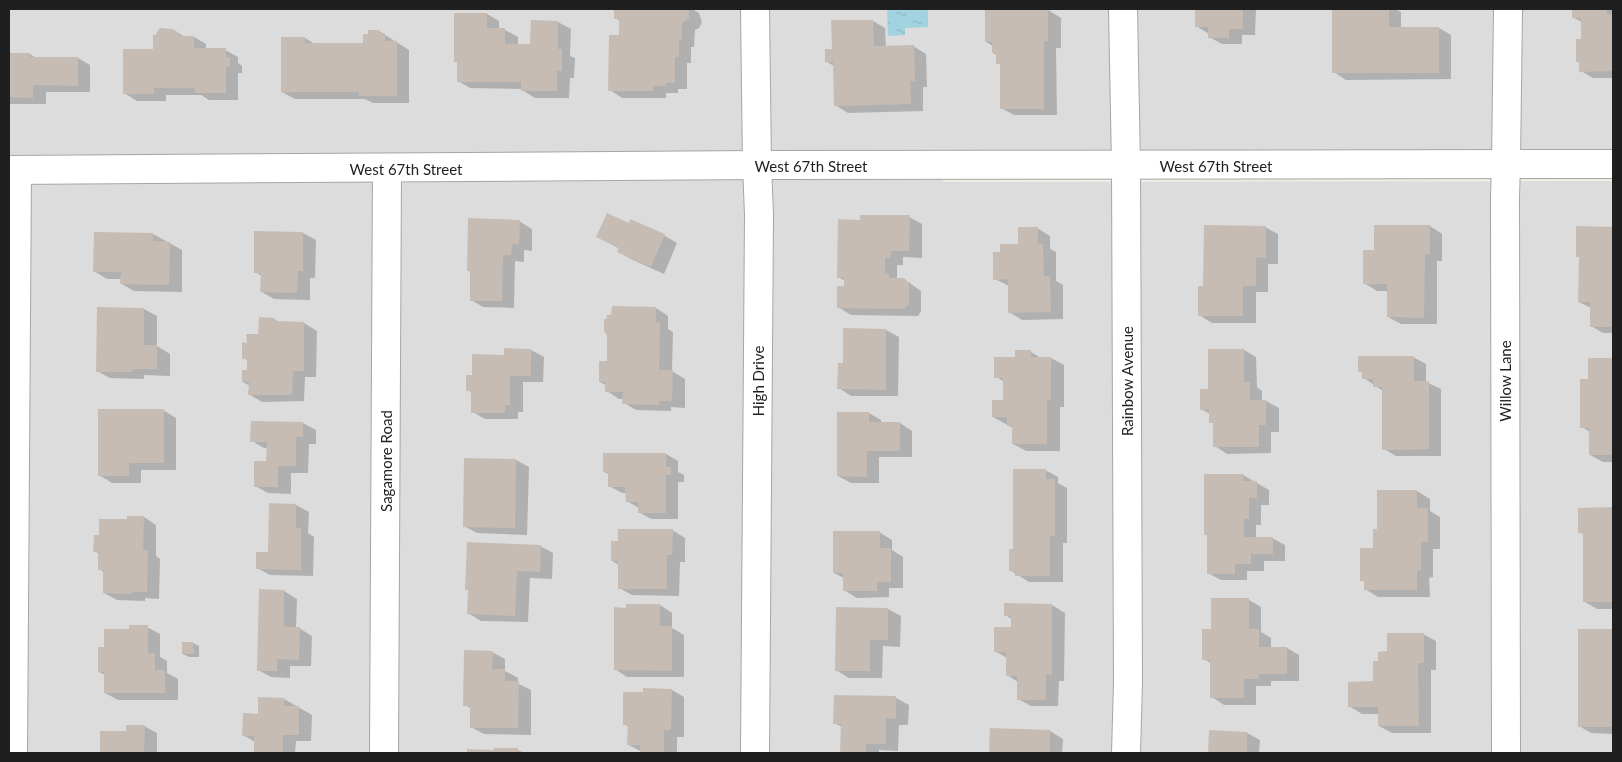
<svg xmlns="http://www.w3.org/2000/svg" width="1622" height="762" font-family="Lato,sans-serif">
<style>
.residential{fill:#dddcdc}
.water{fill:url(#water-ripples)}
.shadow{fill:#0003}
.building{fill:#c6bcb4}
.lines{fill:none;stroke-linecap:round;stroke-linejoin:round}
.minor-casing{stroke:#a6a6a6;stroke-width:30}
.minor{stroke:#fff;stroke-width:28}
.labels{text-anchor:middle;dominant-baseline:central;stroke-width:4;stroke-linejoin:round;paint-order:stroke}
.street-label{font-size:15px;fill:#1f1f1f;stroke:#fff}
</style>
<defs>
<pattern id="water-ripples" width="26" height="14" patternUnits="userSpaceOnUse" patternTransform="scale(1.25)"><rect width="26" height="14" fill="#a2d3e1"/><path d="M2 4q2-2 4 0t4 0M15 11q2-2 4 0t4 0" fill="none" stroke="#8bb5c1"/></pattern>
</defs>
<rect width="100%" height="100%" fill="#f1ede5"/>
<path class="residential" d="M9 9H1613V150L942 151 943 182 1613 181V753H9Z"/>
<path class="water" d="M887 9H928V27L905 28V35L888 36Z"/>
<g class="shadow">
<path d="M615 9H692L699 13 702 22 699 28 695 30 694 47H691V63H687V89H678V93H666V98H622L610 90 620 37V21L615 18Z"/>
<path d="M1194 9H1256L1255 35H1242V44H1222L1209 37V34L1196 26V9Z"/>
<path d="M1333 9H1395L1401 12V28H1439L1451 35V79L1346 80 1334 72Z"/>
<path d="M1573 9H1613V78H1593L1581 71 1582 22 1574 18Z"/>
<path d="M1048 10 1061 18V48H1056L1057 115H1014L1001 108V65L997 63V55L993 53V46L986 42V11Z"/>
<path d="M487 14 499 21V29L505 30 518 37V45H532V22H558L571 29 570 56 575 58 574 78H570L569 98H535L522 90V89L470 88 458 81V63L455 61Z"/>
<path d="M873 21 885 28 886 47 913 46 926 54 927 87H923V111L848 113 835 105 834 66 827 62 833 50Z"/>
<path d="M173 30 185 37H194L206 44V50H225L238 57V63L242 66V73H238V100H209L201 95H166V101H137L124 93 154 50Z"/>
<path d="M379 31 409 50V103H373L365 99H295L282 92V38H305L315 44H364L369 35Z"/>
<path d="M9 54H30L36 58H78L90 65V92H46V104H9Z"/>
<path d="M909 217 922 224V258L903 257V265H897V279H904L921 291V311L918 316 851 315 838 307 845 288V281L838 277 861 221Z"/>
<path d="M519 221 532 229V251L524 250V262L515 261 514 308 483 307 471 300V272L468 270Z"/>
<path d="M631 221 665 236 677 243 664 274 631 259 619 252 620 249 598 237 629 225Z"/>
<path d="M1430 226 1442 234V261H1437V324H1401L1388 317 1389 291H1377L1364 283 1375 252Z"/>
<path d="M1265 227 1278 234V264H1268V292H1256V323H1212L1199 315 1204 287Z"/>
<path d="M1577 227 1613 228V333H1603L1591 326V308L1579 302 1580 257Z"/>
<path d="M1037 228 1050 236V249L1056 252V281L1063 285V319L1022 320 1009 312V286L995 279 1002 253 1019 245Z"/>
<path d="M256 232 303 233 316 240 315 278H310V300L274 299 262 292V276L255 272Z"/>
<path d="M153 234 182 250V292L134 291 122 284V279H107L94 271Z"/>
<path d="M656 308 668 316V329L673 332 672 371 685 379V408L671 407V411L636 410 624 403V399H619L607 391V386L600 382 608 362Z"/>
<path d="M98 309H144L157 316V346L170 354V376L144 375V379L110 378 97 371Z"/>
<path d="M274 319 280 323H304L317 331 316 377H305L304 401 262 402 250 395V386L243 382 249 372V361L243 358 248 344 260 336Z"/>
<path d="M886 330 899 337 898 396H851L839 388 844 365Z"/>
<path d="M531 350 544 357 543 382H523V412H518V419H485L473 412V394L468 390 473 377 505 356Z"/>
<path d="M1244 350 1256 357 1257 387 1262 391V401H1266L1279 408V432H1271V453L1227 454 1215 446V424L1211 422 1210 414 1201 409 1209 390Z"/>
<path d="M1031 352 1041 358H1051L1064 365V407H1060V451H1026L1013 444V428L993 417 1005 401V382L996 377 1016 358Z"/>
<path d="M1413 357 1426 364V382L1441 389V456H1396L1384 449 1383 391 1364 378V374L1359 371Z"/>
<path d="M1589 359H1613V462H1603L1590 455V432L1582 427 1589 380Z"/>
<path d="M163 410 176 418V470H141V483H112L99 475Z"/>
<path d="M869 413 881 420V423H900L912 431V457H879V483H851L838 476Z"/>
<path d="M252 422 303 423 316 430V444H309L308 473H291V494L268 493 255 486 268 462V448H264L252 441Z"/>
<path d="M666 454 678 461V472L684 475V482H678V519H651L639 512V508L627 501V493H622L609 486V474L604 472Z"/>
<path d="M516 460 529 467 527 535 477 533 464 526Z"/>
<path d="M1045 470 1058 477V483L1067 488V543H1063V582H1029L1010 570 1014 550Z"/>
<path d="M1205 475H1243L1269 490V505H1261V525H1256V538H1272L1285 545V561H1264V571H1247V580H1221L1208 573V536L1205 534Z"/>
<path d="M1417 491 1430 499V511L1440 517V549H1433V577L1429 578 1430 597H1378L1365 589V582L1361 580 1374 549 1378 530Z"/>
<path d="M296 505 309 512 308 533 314 537 313 576 270 575 257 568 269 553Z"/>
<path d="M1579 509H1613V609H1597L1585 602V535L1579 532Z"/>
<path d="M144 517 156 525V556L160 559 159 599 145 598V601L117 600 104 593V572L99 569V554L95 551 100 536Z"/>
<path d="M672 530 685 538V562H680L679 596 632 595 619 588V565L612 561Z"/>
<path d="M879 532 892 540V550L903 557V588H889V597L857 598 844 590V578L834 573Z"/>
<path d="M540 546 553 553 552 579 530 578 528 622 481 621 468 613Z"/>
<path d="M284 591 297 599 296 628H299L312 636 311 666H290V678L271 677 258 670Z"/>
<path d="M1249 600 1261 607V632L1271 638V648H1287L1299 655V681H1271V686H1256V705H1224L1212 697V664L1204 659 1212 631Z"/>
<path d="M660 605 672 613V628L684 635V677H627L615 669 627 609Z"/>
<path d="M1005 605H1052L1065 613 1064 681H1059L1058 706H1031L1018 699V682L1007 675V658L995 651 1012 628V619L1005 615Z"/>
<path d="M888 609 901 616 900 647 883 646 882 678H849L836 670Z"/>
<path d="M147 627 160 634V657L167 661V673L178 679V700H118L105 693V675L99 672 106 649 130 630Z"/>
<path d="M1579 631H1613V734L1591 733 1579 726Z"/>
<path d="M1423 634 1436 641V670H1431V733H1392L1379 726V714H1362L1349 706 1374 683 1379 662 1388 653Z"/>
<path d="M183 643H193L199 646V657H189L183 654Z"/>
<path d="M492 652 505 659V671L518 678 517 683 531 690V735L484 734 471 727 472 709 465 705Z"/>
<path d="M672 690 684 697V737H677V753H644L629 745V727L624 724Z"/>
<path d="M835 696 896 698 909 705 908 725H899L898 751 879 750V753H844L841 751 842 727 834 723Z"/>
<path d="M284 699 312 715 311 741H296L295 753H255V742L243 735 259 715Z"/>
<path d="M144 726 157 733V753H101V733H128Z"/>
<path d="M991 729 1050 731 1063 739 1062 753H990Z"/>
<path d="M1210 731 1247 733 1260 740 1259 753H1209Z"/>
<path d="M495 749 518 750 524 753H468V750L495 751Z"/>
</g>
<g class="building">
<path d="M614 9H689V18L682 23V40H679V57H675V83H666V86H653V91H608L609 35H619V19H614Z"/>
<path d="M1048 9V41H1044V109H1000V64H996V53H992V42H985V10Z"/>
<path d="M1195 9H1243V29H1229V38H1208V27H1195Z"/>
<path d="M1332 9H1389V27H1439V73H1332Z"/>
<path d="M1572 9H1607V15H1613V71L1579 72V62H1576V39H1581V18H1572Z"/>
<path d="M454 13H487V28H505V44H530L531 20 558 21V49H562V71H557V91H521V82H457V62H454Z"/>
<path d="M831 20H873L874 46 914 45 915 81H910L911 104 834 106 833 62H825V49H832Z"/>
<path d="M160 28 173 29 179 33V36H194V48H226V57H230V67H226V93H195V88H154V94H123V49H153V35H156L157 32Z"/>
<path d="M368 30H379V33H385V41H397V96H359V92H281V37H305V43H363V34H368Z"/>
<path d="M9 53H30V57H78V86L33 85V98L9 97Z"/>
<path d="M607 213 629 223 630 219 665 234 651 267 617 252 619 248 596 237Z"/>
<path d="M860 215H910L909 251H891L890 258H885V273L889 274V278H904L909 283V304L904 309 837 308V286H844V278H837L838 219 860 220Z"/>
<path d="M468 218 520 220 519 244H512L511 255H503L502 301H470V271H467Z"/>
<path d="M1204 225 1266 226V258L1256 257V286H1243V316H1198V286H1203Z"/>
<path d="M1374 225H1430V254H1425L1424 318 1387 317V284H1363V250H1374Z"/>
<path d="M1576 226 1613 227V327H1590V302H1578L1579 257H1576Z"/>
<path d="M1018 227H1038V244H1043L1044 276H1050L1051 312 1008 313V279L993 280V252H1000V244H1018Z"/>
<path d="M254 231 303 232V271H298L297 293 260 292 261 273H254Z"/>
<path d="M94 232 153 233V241L170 242 169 285 120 284 121 272H93Z"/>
<path d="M612 306 656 307V323H660L659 370H673L672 401H659V405L622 404 623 392H605V382H599V361H607V335L604 331V320L607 318V315H611Z"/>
<path d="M97 307 144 308V345H157V369H132V372H96Z"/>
<path d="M259 317 275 318V321L304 322V371H293L292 395H248L249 382H242V370H247V359H242V342L247 343 246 334H258Z"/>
<path d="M843 328 886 329V390L837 389 838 363H843Z"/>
<path d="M504 348 531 349V376H510V405H505V413H471V391H466V375H472V354L504 355Z"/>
<path d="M1208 349H1244V382H1250V400H1266V425H1259V447H1213V423H1209V409L1200 410V389H1208Z"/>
<path d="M1015 350H1031V357H1051V400H1047V444H1012V426H1007V417H992V400H1003V378H994V357H1015Z"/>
<path d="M1358 356H1414V381H1429V449L1382 450V387H1373V379H1362V372H1358Z"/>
<path d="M1588 358H1613V455H1589V428H1580V379H1588Z"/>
<path d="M98 409H164V463H129V476H98Z"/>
<path d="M837 412H869V422H900V451H867V477L837 476Z"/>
<path d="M251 421 303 422V437H296V466H278V487H254V461H266L267 442H250Z"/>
<path d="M603 453H666V467H671V475H666V513H638V502H626L625 487H608V472H603Z"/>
<path d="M464 458 516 459 515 528 463 527Z"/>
<path d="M1013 469H1046V479H1055V536H1050V576H1015V571H1009V549H1013Z"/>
<path d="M1204 474H1243V481H1257V498H1249V519H1244V537H1273V554H1251V564H1235V574H1207V535H1204Z"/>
<path d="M1377 490H1417V508H1428V542H1421V570L1417 571V590H1364V581H1360V548H1373V529H1377Z"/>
<path d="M269 503 296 504V528H301V570L256 569V552H268Z"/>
<path d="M1613 507V602H1583V533H1578V508Z"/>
<path d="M127 516H144L143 550H148L147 592H132V594L103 593V570H98V552H93L94 535H99V519H127Z"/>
<path d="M618 529H673L672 555H667V589H618V561H611V541H618Z"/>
<path d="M833 531H880V548H891V582H877V591H843V573H833Z"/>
<path d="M467 542 541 545 540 572 517 571 515 616 467 614 468 590H465Z"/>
<path d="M259 589 284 590V627H300L299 660 277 659V671H257Z"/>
<path d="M1211 598H1249V629H1259V647H1287V674H1259V679H1244V698H1210V660H1202V629H1211Z"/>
<path d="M1004 603 1052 604V675L1046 674V700H1017V676H1006V652H994V627H1011V616H1004Z"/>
<path d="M626 604H660V626H672V671L614 670V607L626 608Z"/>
<path d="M836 607 888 608V640H870V671H835Z"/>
<path d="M129 625H148V653H155V670H165V693H104V672H98V647H104V629H129Z"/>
<rect x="1578" y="629" width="35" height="98"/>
<path d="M1387 633H1424V663H1418L1419 726H1378V707H1348V682L1373 681V661H1378V652L1387 651Z"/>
<path d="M182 642H193L194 654H182Z"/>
<path d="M464 650 493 651 492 669H505V681H519L518 728H470V706H463Z"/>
<path d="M643 688 672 689 671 730H664V753H640V745H627L628 725H623V692H643Z"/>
<path d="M834 695 896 696V719L886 718V744H866V753L840 752 841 724H833Z"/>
<path d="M258 697 285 698 284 706H299V735H283V753H254V736H242L243 713 258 714Z"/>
<path d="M126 725H145L144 753H100V731H126Z"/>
<path d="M990 728 1050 730V753H989Z"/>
<path d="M1209 730 1247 732V753H1208Z"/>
<path d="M494 748H518V753H467V749L494 750Z"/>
</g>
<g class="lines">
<defs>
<g id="minor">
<path d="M1123 9 1126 166 1128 683 1126 753"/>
<path d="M9 170 757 165 1613 164"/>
<path d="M13 753 17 170"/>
<path d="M384 753 387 169"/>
<path d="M755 753 759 215 757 165 755 9"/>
<path d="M1506 753 1505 197 1506 164 1508 9"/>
</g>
</defs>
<use href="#minor" class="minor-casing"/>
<use href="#minor" class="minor"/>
</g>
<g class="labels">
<g class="street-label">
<text x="811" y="166">West 67th Street</text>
<text x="1216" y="166">West 67th Street</text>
<text x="406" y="169">West 67th Street</text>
<text transform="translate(758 381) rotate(-90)">High Drive</text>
<text transform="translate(1127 381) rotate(-90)">Rainbow Avenue</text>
<text transform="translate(1505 381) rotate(-90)">Willow Lane</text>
<text transform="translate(386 461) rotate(-90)">Sagamore Road</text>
</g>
</g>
<rect width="1622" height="762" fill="none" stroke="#1f1f1f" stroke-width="20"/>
</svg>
